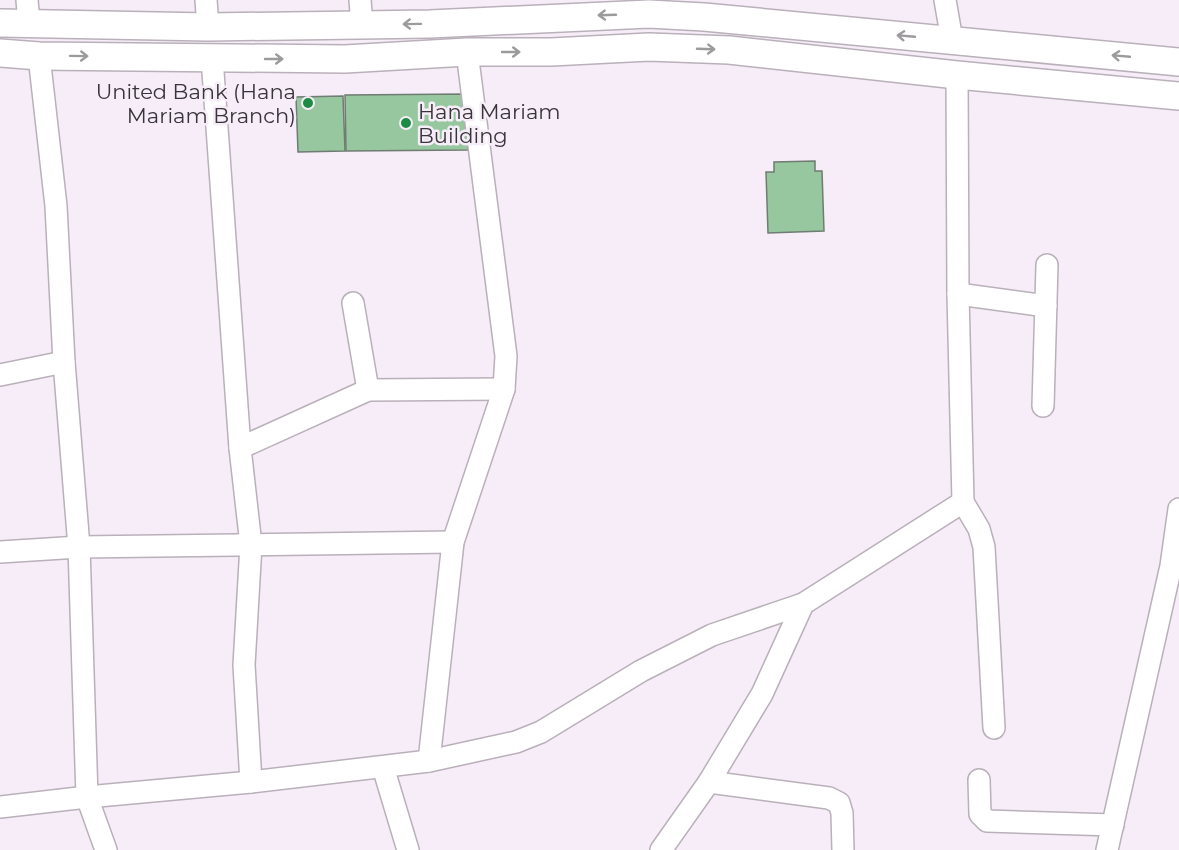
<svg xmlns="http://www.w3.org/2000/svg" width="1179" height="850" font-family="Montserrat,sans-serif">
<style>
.building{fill:#96c79f;stroke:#707b72;stroke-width:1.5}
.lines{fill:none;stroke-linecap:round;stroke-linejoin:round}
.minor-casing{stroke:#b9b0ba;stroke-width:24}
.major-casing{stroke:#b9b0ba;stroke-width:30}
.minor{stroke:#fff;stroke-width:21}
.major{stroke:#fff;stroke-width:27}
.oneway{stroke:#9c9a9c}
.poi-dot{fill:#1c8b43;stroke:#f6edf8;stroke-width:2}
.labels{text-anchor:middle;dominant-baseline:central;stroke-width:5;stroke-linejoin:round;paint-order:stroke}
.poi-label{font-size:21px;fill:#383439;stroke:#f6edf8;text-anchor:end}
</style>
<rect width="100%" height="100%" fill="#f6edf8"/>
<g class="building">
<path d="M467 94 468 150 346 151 345 95Z"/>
<path d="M343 96 345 151 298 152 296 97Z"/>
<path d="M815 161V171H822L824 231 768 233 766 172H774V162Z"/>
</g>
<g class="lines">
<defs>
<g id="minor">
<path d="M27 0 29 23"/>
<path d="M206 0 208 27"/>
<path d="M360 0 362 25"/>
<path d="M945 0 952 40"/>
<path d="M39 56 56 206 64 362 79 547 87 797 106 850"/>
<path d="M212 58 240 448 251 545 244 665 251 782"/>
<path d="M958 294 1046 306"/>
<path d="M353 303 368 390"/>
<path d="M0 375 64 362"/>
<path d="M1043 406 1047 265"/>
<path d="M240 448 368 390 504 389"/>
<path d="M963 502 979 529 984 547 994 728"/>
<path d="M0 552 79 547 453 542"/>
<path d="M429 761 453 542 504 389 506 356 467 52"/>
<path d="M383 767 408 850"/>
<path d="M979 780 980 814 987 821 1113 825"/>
<path d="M709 782 829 798 839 803 842 813 843 850"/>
<path d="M0 807 87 797 251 782 429 761 516 742 541 732 641 671 712 635 803 604 963 502 958 294 957 75"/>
<path d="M661 850 709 782 762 694 803 604"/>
<path d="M1107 850 1171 566 1179 509"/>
</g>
<g id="major">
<path d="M0 23 208 27 430 24 649 14 704 17 1179 62"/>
<path d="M0 53 39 56 345 59 467 52H551L649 47 729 50 957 75 1179 96"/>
</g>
</defs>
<use href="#minor" class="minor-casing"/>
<use href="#major" class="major-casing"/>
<use href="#minor" class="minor"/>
<use href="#major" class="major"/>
</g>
<defs><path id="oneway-shaft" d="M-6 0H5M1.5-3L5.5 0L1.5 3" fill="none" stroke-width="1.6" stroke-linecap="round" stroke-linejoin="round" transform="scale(1.5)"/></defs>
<g class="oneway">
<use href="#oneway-shaft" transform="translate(607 15) rotate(178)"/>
<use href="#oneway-shaft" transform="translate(412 24) rotate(179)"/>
<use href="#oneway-shaft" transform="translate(906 36) rotate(-175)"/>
<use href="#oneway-shaft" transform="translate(706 49) rotate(2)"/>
<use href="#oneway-shaft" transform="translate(511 52)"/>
<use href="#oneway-shaft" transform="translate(79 56) rotate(1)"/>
<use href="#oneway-shaft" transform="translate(1121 56) rotate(-175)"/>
<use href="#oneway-shaft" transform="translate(274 59)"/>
</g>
<g class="poi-dot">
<circle cx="308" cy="103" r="6"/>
<circle cx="406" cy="123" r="6"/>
</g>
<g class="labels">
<g class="poi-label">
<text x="296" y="91">United Bank (Hana<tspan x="296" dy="24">Mariam Branch)</tspan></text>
<text x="418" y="111" text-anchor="start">Hana Mariam<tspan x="418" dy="24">Building</tspan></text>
</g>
</g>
</svg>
